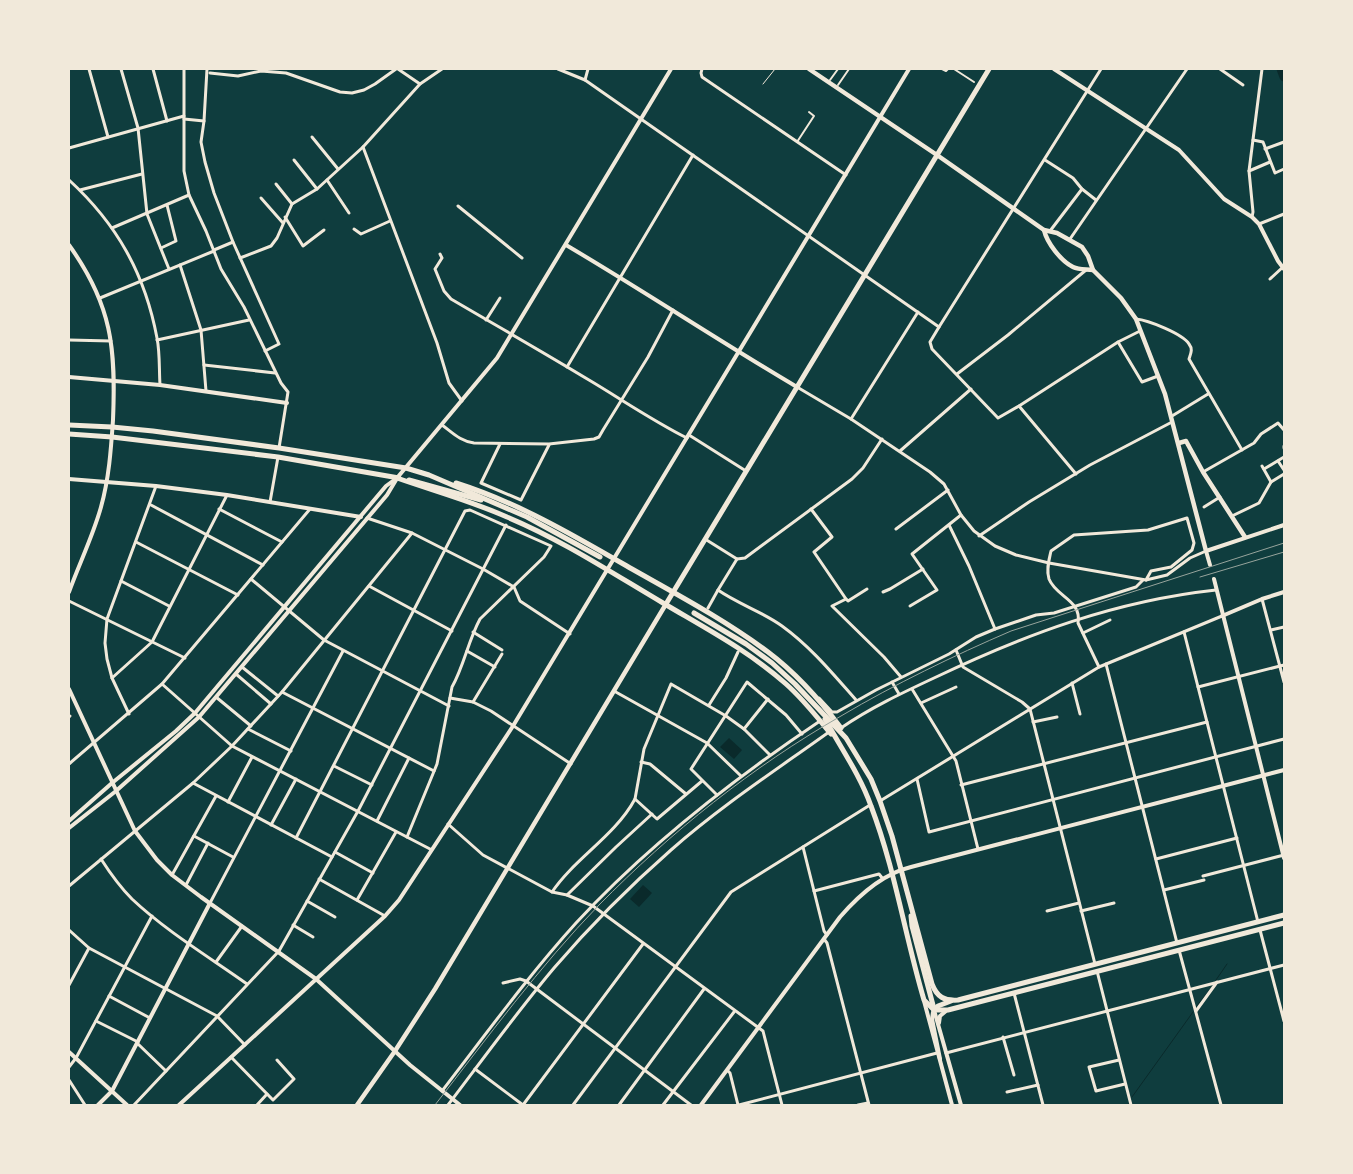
<svg xmlns="http://www.w3.org/2000/svg" width="1353" height="1174" font-family="Figtree,sans-serif">
<style>
.water{fill:#0a2a2b}
.lines{fill:none;stroke-linecap:round;stroke-linejoin:round}
.stream{stroke:#0a2a2b;stroke-width:1}
.river{stroke:#0a2a2b;stroke-width:9}
.service{stroke:#f1e9da;stroke-width:1}
.pedestrian{stroke:#f1e9da;stroke-width:2}
.minor{stroke:#f1e9da;stroke-width:3}
.tertiary{stroke:#f1e9da;stroke-width:4}
.secondary{stroke:#f1e9da;stroke-width:4.5}
.primary{stroke:#f1e9da;stroke-width:4.5}
.trunk{stroke:#f1e9da;stroke-width:5}
.rail{stroke:#97a49c;stroke-width:1}
</style>
<rect width="100%" height="100%" fill="#0f3d3e"/>
<g class="water">
<path d="M729 738 742 750 734 759 720 747Z"/>
<path d="M643 885 652 893 639 907 630 899Z"/>
</g>
<g class="lines">
<g class="stream">
<path d="M1216 980 1227 964"/>
<path d="M1196 1007 1212 987"/>
<path d="M954 1096 956 1105"/>
<path d="M1132 1097 1193 1012"/>
<path d="M1127 1105 1128 1104"/>
</g>
<path class="river" d="M1281 69 1284 77"/>
<path class="service" d="M763 84 775 69"/>
<g class="pedestrian">
<path d="M942 69 946 71 948 69"/>
<path d="M954 69 974 82"/>
<path d="M830 80 838 69"/>
<path d="M838 85 849 69"/>
<path d="M797 142 814 116 809 112"/>
</g>
<g class="minor">
<path d="M89 69 108 137"/>
<path d="M121 69 138 128 147 214 169 269"/>
<path d="M153 69 167 121"/>
<path d="M184 69V171L189 195 206 231 221 269 244 307 281 383 288 392 279 448"/>
<path d="M207 69 204 121 201 142 205 162 214 193 233 242 279 344 265 351"/>
<path d="M398 69 420 84"/>
<path d="M558 69 585 80 939 327 1101 69"/>
<path d="M702 69 701 73 702 77 846 175"/>
<path d="M1220 69 1243 85"/>
<path d="M210 73 238 76 261 71 286 73 340 92 352 93 364 90 375 84 396 69"/>
<path d="M585 80 588 69"/>
<path d="M184 119 204 121"/>
<path d="M312 137 338 169"/>
<path d="M1253 140 1263 142 1275 173 1284 169"/>
<path d="M363 147 437 343 449 383 462 401"/>
<path d="M69 148 184 116"/>
<path d="M1265 149 1284 142"/>
<path d="M294 160 317 189"/>
<path d="M1045 160 1073 178 1082 189 1096 200"/>
<path d="M1249 171 1270 162"/>
<path d="M69 180C117 224 145 274 157 338 160 353 159 369 160 385"/>
<path d="M327 180 349 213"/>
<path d="M276 184 292 204"/>
<path d="M80 190 142 174"/>
<path d="M261 198 283 223"/>
<path d="M458 206 522 258"/>
<path d="M285 217 303 246 324 230"/>
<path d="M1252 217 1253 212 1249 171 1262 69"/>
<path d="M1259 224 1284 214"/>
<path d="M112 228 189 195"/>
<path d="M354 229 361 234 390 221"/>
<path d="M1050 231 1082 189"/>
<path d="M1070 239 1187 69"/>
<path d="M161 248 176 241 167 205"/>
<path d="M214 250 233 242"/>
<path d="M440 254 442 258 435 269 444 291 451 299C497 326 543 352 589 380 621 399 653 421 687 438"/>
<path d="M240 258 271 246 277 238 292 204 317 189 363 147 420 84 442 69"/>
<path d="M180 265 201 330 206 391"/>
<path d="M1270 279 1283 267"/>
<path d="M100 298 214 251"/>
<path d="M1136 319C1148 320 1183 334 1189 344 1193 349 1191 353 1189 359L1242 450"/>
<path d="M486 320 500 298"/>
<path d="M939 327 930 342 932 349 998 418 1019 406 1118 342 1140 331"/>
<path d="M69 340 111 341"/>
<path d="M157 340 249 320"/>
<path d="M1118 342 1142 382 1158 376"/>
<path d="M204 365 275 373"/>
<path d="M567 367 693 155"/>
<path d="M957 374 1008 335 1086 270"/>
<path d="M797 387 851 419 930 472 944 484 961 515 974 531 995 546 1016 555 1049 563 1146 580 1167 575 1190 558 1206 551"/>
<path d="M1019 406 1076 474"/>
<path d="M1172 416 1208 394"/>
<path d="M851 419 918 312"/>
<path d="M442 425C453 433 460 441 474 443L549 444 594 439 599 437 603 430 648 357 673 310"/>
<path d="M689 435 746 471"/>
<path d="M500 444 481 483 521 500 549 445"/>
<path d="M1284 446V448"/>
<path d="M900 451 971 389"/>
<path d="M1278 461 1284 470"/>
<path d="M1262 466 1271 482 1284 474"/>
<path d="M1264 469 1284 457"/>
<path d="M1203 472 1254 443 1261 434 1278 423 1284 430"/>
<path d="M270 502 278 457"/>
<path d="M151 505 263 565"/>
<path d="M1204 507 1220 497"/>
<path d="M219 509 282 542"/>
<path d="M811 509 832 537 814 552 846 599 832 606 884 657 901 677"/>
<path d="M1232 516 1259 503 1271 482"/>
<path d="M367 518 412 533 483 569 514 587 520 601 570 634"/>
<path d="M949 525 969 566 995 629"/>
<path d="M896 529 948 490"/>
<path d="M979 536 1029 502 1090 465 1172 422"/>
<path d="M705 539 737 559 718 590C738 604 763 612 782 626 811 647 833 674 856 700"/>
<path d="M136 542 238 595"/>
<path d="M737 559 745 558 852 479 863 468 882 439"/>
<path d="M251 579 324 640 449 706"/>
<path d="M121 581 169 606"/>
<path d="M369 586 452 631"/>
<path d="M883 592 890 589 923 569"/>
<path d="M846 599 848 601 867 589"/>
<path d="M1262 599 1284 682"/>
<path d="M69 601 185 658"/>
<path d="M910 606 937 590 912 554 961 515"/>
<path d="M708 608 718 590"/>
<path d="M1271 630 1284 627"/>
<path d="M473 632 502 650"/>
<path d="M1184 632 1258 922"/>
<path d="M1083 633 1110 620"/>
<path d="M956 650 963 667 1022 702 1030 709 1095 964"/>
<path d="M467 651 495 667"/>
<path d="M1106 664 1177 943"/>
<path d="M242 667 278 696"/>
<path d="M1099 667 1078 623C1082 600 1056 597 1049 579 1046 570 1049 560 1051 551L1074 535 1148 530 1187 518 1194 543 1192 550 1171 567 1151 571 1146 580"/>
<path d="M236 674 271 704"/>
<path d="M112 678 152 642 227 495"/>
<path d="M892 682 899 694"/>
<path d="M1072 683 1080 714"/>
<path d="M162 684 232 746 430 849"/>
<path d="M1198 687 1284 665"/>
<path d="M912 689 956 761 978 849"/>
<path d="M614 691 707 743 741 776"/>
<path d="M282 692 434 771"/>
<path d="M216 697 251 726"/>
<path d="M450 698 473 702 491 711 571 764"/>
<path d="M819 698 832 712H837L876 690 949 654 976 637 995 629 1036 615 1054 613 1136 587 1143 580"/>
<path d="M473 702 502 654"/>
<path d="M921 703 956 687"/>
<path d="M709 705 726 678 738 652"/>
<path d="M129 714 112 678 107 659 105 643 107 619 156 486"/>
<path d="M69 717 70 716"/>
<path d="M1033 722 1057 717"/>
<path d="M841 728C870 708 902 693 934 678 1026 634 1115 601 1216 590"/>
<path d="M248 729 291 751"/>
<path d="M744 729 768 699"/>
<path d="M641 762 650 764 686 794"/>
<path d="M69 764 162 684 310 509"/>
<path d="M334 766 372 785"/>
<path d="M917 779 929 832 1284 739"/>
<path d="M193 783 332 857"/>
<path d="M961 785 1207 722"/>
<path d="M717 795 691 769 747 682 786 715 802 734"/>
<path d="M635 799 644 749 671 684 726 716 744 729 770 755"/>
<path d="M880 801 1099 667 1222 616"/>
<path d="M228 802 252 757"/>
<path d="M377 821 409 758"/>
<path d="M448 824 483 855 552 892 567 895 593 906 763 1031 782 1105"/>
<path d="M271 825 296 779"/>
<path d="M194 836 233 857"/>
<path d="M296 838 465 511 470 510 551 546 544 557 480 619C468 641 464 666 452 687L437 764 407 837"/>
<path d="M803 847 824 931 827 935"/>
<path d="M335 852 373 873"/>
<path d="M101 859C110 873 120 887 132 899 166 931 209 957 247 984"/>
<path d="M1156 859 1237 838"/>
<path d="M172 875 216 796"/>
<path d="M1203 876 1284 855"/>
<path d="M319 879 385 916"/>
<path d="M186 885 208 843"/>
<path d="M69 886 193 783 232 746 282 692 412 533"/>
<path d="M1164 890 1204 880"/>
<path d="M814 891 879 874 883 879"/>
<path d="M552 892C575 858 615 836 635 799L657 819 702 781"/>
<path d="M567 895 616 847 652 814"/>
<path d="M357 900 396 832"/>
<path d="M307 901 335 917"/>
<path d="M210 903 343 651"/>
<path d="M1047 911 1079 903"/>
<path d="M1081 911 1114 903"/>
<path d="M293 925 313 937"/>
<path d="M69 930 89 948 217 1016 245 1045"/>
<path d="M1260 930 1284 1021"/>
<path d="M824 939 827 943 869 1105"/>
<path d="M1179 950 1221 1105"/>
<path d="M216 962 242 926"/>
<path d="M1097 971 1131 1105"/>
<path d="M503 983 520 979 526 981 691 1105"/>
<path d="M69 985 89 948"/>
<path d="M1014 993 1043 1105"/>
<path d="M109 996 150 1018"/>
<path d="M1196 1011 1217 982"/>
<path d="M96 1021 138 1042"/>
<path d="M1003 1037 1014 1075"/>
<path d="M137 1043 166 1071"/>
<path d="M946 1053 1284 965"/>
<path d="M231 1057 273 1100 294 1079 277 1060"/>
<path d="M1119 1060 1089 1067 1096 1091 1125 1084"/>
<path d="M69 1067 76 1058 152 916"/>
<path d="M475 1069 523 1105"/>
<path d="M727 1070 730 1073 738 1105"/>
<path d="M69 1080 85 1105"/>
<path d="M442 1091C486 1034 528 976 576 923 648 845 732 780 820 721"/>
<path d="M1007 1092 1038 1085"/>
<path d="M134 1105 279 951 358 811 506 525"/>
<path d="M257 1105 267 1094"/>
<path d="M448 1105C483 1059 517 1012 554 968 590 926 630 886 671 850 721 806 776 770 829 732"/>
<path d="M523 1105 643 944"/>
<path d="M573 1105 731 892 870 805"/>
<path d="M619 1105 704 989"/>
<path d="M663 1105 734 1012"/>
<path d="M739 1105 937 1053"/>
<path d="M858 1105 868 1103"/>
</g>
<g class="tertiary">
<path d="M1054 69 1179 150 1224 199 1252 217 1259 224 1278 261 1284 269"/>
<path d="M69 245C112 305 116 348 113 420 111 449 109 479 101 507 93 536 79 564 69 592"/>
<path d="M566 245C644 291 719 341 797 387"/>
<path d="M69 377 160 385 287 403"/>
<path d="M69 479 156 486 227 495 361 517"/>
<path d="M1210 565 1206 551 1284 525"/>
<path d="M1214 579 1284 858"/>
<path d="M1222 616 1262 599 1284 592"/>
<path d="M69 689 135 831 157 860 172 875 201 897 316 979 410 1065 460 1105"/>
<path d="M69 821 112 783 176 731 195 713 386 486 397 478 497 358 671 69"/>
<path d="M69 828 116 791 199 717 387 495 396 480"/>
<path d="M924 1001 952 1105"/>
<path d="M934 1010 961 1105"/>
<path d="M933 1012 932 1019 940 1059"/>
<path d="M939 1023 940 1016 946 1011"/>
<path d="M69 1052 127 1105"/>
<path d="M98 1105 112 1091 210 903"/>
<path d="M179 1105 385 916 399 900 513 726 909 69"/>
<path d="M701 1105 840 917C859 895 882 874 911 867L1284 770"/>
</g>
<path class="secondary" d="M809 69 937 155"/>
<g class="primary">
<path d="M937 155 1044 230 1057 233 1082 247 1088 256 1093 270 1121 298 1136 319 1165 394 1206 551"/>
<path d="M1044 230C1047 243 1061 261 1073 267 1079 270 1086 269 1093 270"/>
<path d="M1179 443 1186 441 1203 472 1245 537"/>
<path d="M357 1105 395 1051 435 989 666 604"/>
</g>
<g class="trunk">
<path d="M69 425 112 427 153 431 279 448 406 468 429 475 527 517 600 557"/>
<path d="M69 434 112 437 278 457 399 478"/>
<path d="M397 478C434 491 471 501 507 517 562 540 612 573 663 603 705 628 749 651 786 684 803 699 817 717 831 734"/>
<path d="M409 480 481 500"/>
<path d="M456 483C519 503 575 536 632 569 678 595 725 620 768 652 796 673 820 700 841 728"/>
<path d="M666 604 989 69"/>
<path d="M694 613 746 644 772 663 795 684 846 738 871 779 880 801 892 836 932 984C937 997 944 1001 958 1000L1284 915"/>
<path d="M825 719C841 748 860 775 871 806 895 869 905 936 924 1000L934 1010H948L1284 923"/>
<path d="M911 916 912 926 934 1009"/>
<path d="M934 1010 938 1006 951 1001"/>
</g>
<g class="rail">
<path d="M1200 577 1284 552"/>
<path d="M435 1105C488 1037 539 967 599 905 671 832 752 767 841 716 895 684 953 656 1011 631L1284 543"/>
</g>
</g>
<rect width="1353" height="1174" fill="none" stroke="#f1e9da" stroke-width="140"/>
</svg>
